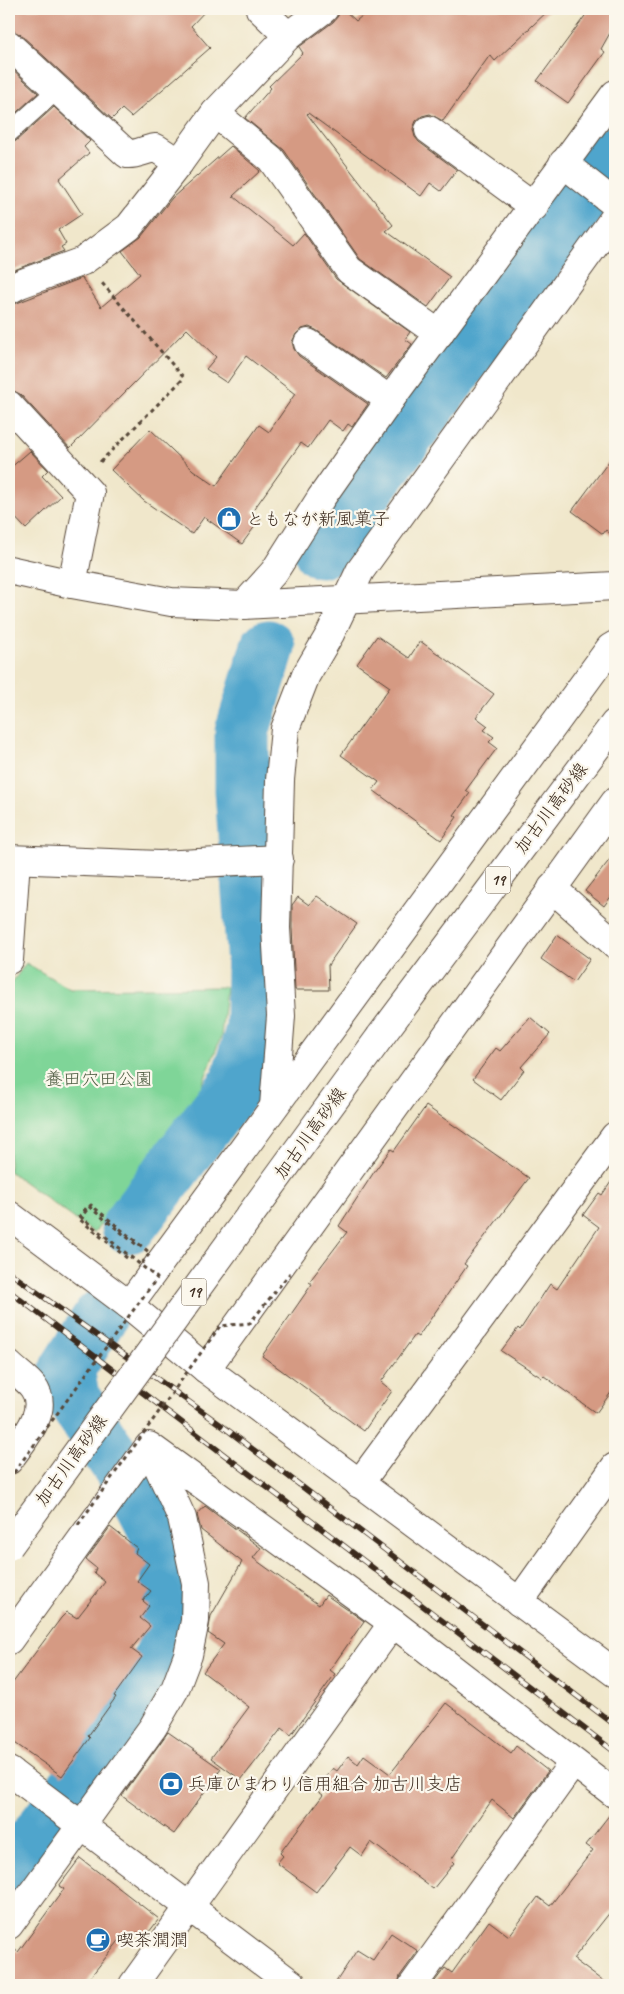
<svg xmlns="http://www.w3.org/2000/svg" width="624" height="1994" font-family="Caveat,'Klee One',sans-serif">
<style>
.green{fill:#7fd598;stroke:#5d805b}
.lines{fill:none;stroke-linecap:round;stroke-linejoin:round}
.river{stroke:#50a5cc;stroke-width:55}
.building{fill:#d59a83}
.lane-casing{stroke:#564638;stroke-width:20}
.street-casing{stroke:#564638;stroke-width:30}
.secondary-casing{stroke:#564638;stroke-width:30}
.primary-casing{stroke:#564638;stroke-width:30}
.path{stroke:#564638;stroke-width:3;stroke-dasharray:4 4;stroke-linecap:butt}
.lane{stroke:#fff;stroke-width:18}
.street{stroke:#fff;stroke-width:28}
.secondary{stroke:#fff;stroke-width:28}
.primary{stroke:#fff;stroke-width:28}
.rail-casing{stroke:#3b2a1e;stroke-width:5.5}
.rail{stroke:#fbf7ec;stroke-width:4;stroke-dasharray:11;stroke-linecap:butt}
.primary-bridge-casing{stroke:#564638;stroke-width:30;stroke-linecap:butt}
.path-bridge{stroke:#564638;stroke-width:3;stroke-dasharray:4 4;stroke-linecap:butt}
.primary-bridge{stroke:#fff;stroke-width:28}
.labels{text-anchor:middle;dominant-baseline:central;stroke-width:4.5;stroke-linejoin:round;paint-order:stroke}
.shield{fill:#fbf7ec;stroke:#75685c;stroke-width:1}
.shield-label{font-size:16px;font-weight:bold;fill:#3b2a1e}
.poi-label{font-size:18px;fill:#3b2a1e;stroke:#fbf7ec;text-anchor:start}
.street-label{font-size:18px;fill:#3b2a1e;stroke:#fbf7ec}
.park-label{font-size:18px;fill:#4f5d43;stroke:#fbf7ec}
</style>
<rect width="100%" height="100%" fill="#fbf7ec"/>
<filter id="ink" filterUnits="userSpaceOnUse"><feTurbulence type="fractalNoise" baseFrequency=".02" numOctaves="2"/><feDisplacementMap in="SourceGraphic" scale="10" xChannelSelector="R" yChannelSelector="G"/><feConvolveMatrix kernelMatrix="1 2 1 2 8 2 1 2 1" color-interpolation-filters="sRGB"/></filter>
<filter id="wash" filterUnits="userSpaceOnUse"><feTurbulence type="fractalNoise" baseFrequency=".0096" numOctaves="4" result="noise"/><feDisplacementMap in="SourceGraphic" scale="20" xChannelSelector="R" yChannelSelector="G"/><feGaussianBlur stdDeviation="1.12" result="paint"/><feColorMatrix in="noise" values="0 0 0 0 0 0 0 0 0 0 0 0 0 0 0 0 0 1.4 0 .05"/><feComposite in="paint" operator="in"/></filter>
<g filter="url(#wash)">
<rect width="100%" height="100%" fill="#f0e7cb"/>
<path class="green" d="M26 963 70 989 226 987 221 1037 201 1088 161 1148 94 1233 9 1171V987Z"/>
<g class="lines">
<g class="river">
<path d="M599 175 615 153"/>
<path d="M321 551 585 195"/>
<path d="M129 1226 237 1084 253 1029 254 965 242 790V732L268 647"/>
<path d="M9 1874 134 1710 165 1649 170 1589 161 1540 134 1488 72 1397 67 1369 100 1317"/>
</g>
</g>
<g id="blocks">
<g class="building">
<path d="M9 9H207L191 26 210 48 131 117 122 109 112 119 20 34 9 30Z"/>
<path d="M339 9H343L356 21 370 9H550L495 61 490 55 443 121 430 114 422 116 416 121 413 129 415 137 419 142 457 170 441 191 430 183 421 196 308 113 307 114 393 225 386 231 450 277 428 307 360 259 284 150 245 118 271 88 269 86 303 53 299 47 333 22 338 16Z"/>
<path d="M590 9H615V24L601 49 605 52 568 103 537 81Z"/>
<path d="M9 66 38 93 9 119Z"/>
<path d="M54 107 90 141 84 147 89 153 59 179 82 214 58 230 66 244 61 247 64 251 9 272V143L16 141Z"/>
<path d="M231 146 260 171 233 196 293 245 304 233 336 279 410 332 405 339 412 344 386 378 316 330 309 327 302 329 296 334 292 342 294 349 299 356 368 404 352 427 348 424 343 431 328 420 308 448 301 443 252 512 261 518 242 544 204 517 192 534 144 501 111 470 150 429 193 470 216 486 259 425 269 432 295 394 246 356 227 383 206 369 216 357 187 329 70 448 20 394 9 389V306L82 278 101 307 140 274 122 251 141 237 172 198Z"/>
<path d="M30 451 48 470 42 476 61 496 26 529 9 511V469Z"/>
<path d="M615 453V538L606 530 603 534 572 511Z"/>
<path d="M377 636 409 658 420 641 494 694 476 717 488 726 484 730 494 737 489 742 497 748 466 790 470 793 454 815 457 817 441 840 373 790 379 782 341 755 390 687 357 664Z"/>
<path d="M615 853V891L604 906 585 891Z"/>
<path d="M317 896 357 924 328 965 329 990H295L292 928V905L298 897 309 905Z"/>
<path d="M557 935 590 959 574 982 541 959Z"/>
<path d="M530 1017 550 1034 521 1067 524 1070 501 1100 473 1079 496 1048 500 1051Z"/>
<path d="M426 1106 529 1178 464 1264 467 1266 418 1337 415 1335 381 1382 392 1391 364 1431 262 1356 312 1284 309 1282 347 1232 339 1226 374 1172 391 1149 394 1151Z"/>
<path d="M615 1176V1387L596 1413 544 1376 542 1378 501 1351 518 1328 520 1330 550 1284 557 1289 599 1227 583 1215 599 1193 602 1195Z"/>
<path d="M205 1506 261 1548 253 1558 282 1579 319 1605 326 1595 364 1621 330 1670 335 1674 291 1735 282 1728 241 1780 211 1758 249 1707 203 1672 224 1644 208 1633 211 1616 242 1562 201 1530 197 1515Z"/>
<path d="M110 1527 137 1548 135 1553 149 1564 137 1581 151 1591 143 1601 149 1606 140 1618 150 1626 131 1649 142 1657 114 1696 116 1697 88 1736 90 1738 62 1776 9 1739V1688L61 1618 67 1612 77 1618 105 1582 94 1573 96 1568 86 1560Z"/>
<path d="M446 1703 511 1753 516 1746 548 1771 514 1818 492 1800 451 1860 454 1863 433 1889 371 1842 362 1856 350 1847 316 1892 277 1863 283 1856 280 1853 323 1795 316 1790 333 1768 337 1771 348 1756 358 1764 364 1755 390 1774Z"/>
<path d="M168 1732 221 1769 174 1834 122 1796Z"/>
<path d="M614 1809H615V1906L573 1959 608 1985H432L445 1968 452 1973 489 1921 509 1936 538 1897 550 1906 593 1850 586 1845Z"/>
<path d="M80 1858 159 1919 145 1937 137 1932 129 1942 122 1937 84 1985H9V1946L18 1952 64 1889 59 1886Z"/>
<path d="M391 1933 418 1951 400 1976 398 1985H334L357 1950 373 1960Z"/>
</g>
</g>
</g>
<g filter="url(#ink)">
<use href="#blocks" fill-opacity="0" stroke="#564638" stroke-width="1"/>
<g class="lines">
<defs>
<path id="lane" d="M9 133 57 90"/>
<g id="street">
<path d="M260 9 288 36"/>
<path d="M9 45 127 154C137 155 145 149 156 148L179 163"/>
<path d="M215 113 271 159 349 270 439 334"/>
<path d="M429 130 534 207"/>
<path d="M563 163 615 204"/>
<path d="M9 290 20 284 83 261 129 227 179 163 215 113 288 36 324 9"/>
<path d="M308 343 390 400"/>
<path d="M9 405 90 493 72 584"/>
<path d="M244 605 274 572 321 498 390 400 615 94"/>
<path d="M9 859 160 865 279 859"/>
<path d="M552 888 615 944"/>
<path d="M9 960 16 860"/>
<path d="M274 1106 281 1016 276 928 280 780 285 729 306 675 330 634 360 571 615 217"/>
<path d="M129 1305 610 648 615 645"/>
<path d="M9 1365C16 1372 27 1379 33 1387 51 1411 22 1441 9 1460"/>
<path d="M206 1369 615 802"/>
<path d="M359 1484 615 1136"/>
<path d="M519 1602 615 1467"/>
<path d="M9 1640 149 1446 393 1623 615 1794"/>
<path d="M9 1925 153 1727 175 1689 188 1655 195 1621 196 1583 182 1518 150 1449"/>
<path d="M133 1985 393 1623"/>
<path d="M413 1985 573 1763"/>
</g>
<g id="secondary">
<path d="M9 570 72 584 171 602 244 605 615 586"/>
<path d="M9 1215 129 1305 206 1369 615 1673"/>
<path d="M9 1771 293 1985"/>
</g>
<path id="primary" d="M380 1037 615 723"/>
</defs>
<use href="#lane" class="lane-casing"/>
<use href="#street" class="street-casing"/>
<use href="#secondary" class="secondary-casing"/>
<use href="#primary" class="primary-casing"/>
<g class="path">
<path d="M100 462 184 378 102 283"/>
<path d="M127 1258 78 1218 88 1206 137 1245"/>
</g>
<use href="#lane" class="lane"/>
<use href="#street" class="street"/>
<use href="#secondary" class="secondary"/>
<use href="#primary" class="primary"/>
<defs>
<g id="rail">
<path d="M9 1272 221 1425 615 1725"/>
<path d="M9 1291 615 1752"/>
</g>
</defs>
<use href="#rail" class="rail-casing"/>
<use href="#rail" class="rail"/>
<defs>
<path id="primary-bridge" d="M9 1546 380 1037"/>
</defs>
<use href="#primary-bridge" class="primary-bridge-casing"/>
<g class="path-bridge">
<path d="M9 1479 157 1278 81 1217 91 1205 150 1253 139 1267"/>
<path d="M78 1525 220 1326 250 1323 290 1273"/>
</g>
<use href="#primary-bridge" class="primary-bridge"/>
</g>
</g>
<defs>
<symbol id="shop-disc" viewBox="-11 -11 22 22"><circle r="9.5" fill="#1f6fb2" stroke="#fbf7ec"/><path d="M-5-2.5h2.3a2.7 3.5 0 0 1 5.4 0H5L5.5 6h-11ZM-1.5-2.5h3a1.5 2.3 0 0 0-3 0Z" fill="#fff"/></symbol>
<symbol id="bank-disc" viewBox="-11 -11 22 22"><circle r="9.5" fill="#1f6fb2" stroke="#fbf7ec"/><path d="M-6-4H6V4H-6ZM0-2.3a2.3 2.3 0 1 0 0 4.6a2.3 2.3 0 1 0 0-4.6Z" fill="#fff"/></symbol>
<symbol id="cafe-disc" viewBox="-11 -11 22 22"><circle r="9.5" fill="#1f6fb2" stroke="#fbf7ec"/><path d="M-5.5-4.5H6V0H3Q3 3.5 0 3.5H-2.5Q-5.5 3.5-5.5 0ZM3-3.2v2h1.7v-2ZM-6 4.5H4V6H-6Z" fill="#fff"/></symbol>
</defs>
<g fill-rule="evenodd">
<use href="#shop-disc" x="215" y="505" width="28" height="28"/>
<use href="#bank-disc" x="157" y="1770" width="28" height="28"/>
<use href="#cafe-disc" x="84" y="1926" width="28" height="28"/>
</g>
<g class="labels">
<g class="shield">
<rect x="485.5" y="866.5" width="25" height="27" rx="4"/>
<rect x="181.5" y="1278.5" width="25" height="27" rx="4"/>
</g>
<g class="shield-label">
<text x="498" y="880">19</text>
<text x="194" y="1292">19</text>
</g>
<g class="poi-label">
<text x="246" y="519">ともなが新風菓子</text>
<text x="188" y="1784">兵庫ひまわり信用組合 加古川支店</text>
<text x="116" y="1940">喫茶潤潤</text>
</g>
<g class="street-label">
<text transform="translate(551 808) rotate(-53)">加古川高砂線</text>
<text transform="translate(310 1133) rotate(-54)">加古川高砂線</text>
<text transform="translate(71 1460) rotate(-54)">加古川高砂線</text>
</g>
<g class="park-label">
<text x="99" y="1079">養田穴田公園</text>
</g>
</g>
<rect width="624" height="1994" fill="none" stroke="#fbf7ec" stroke-width="30"/>
</svg>
